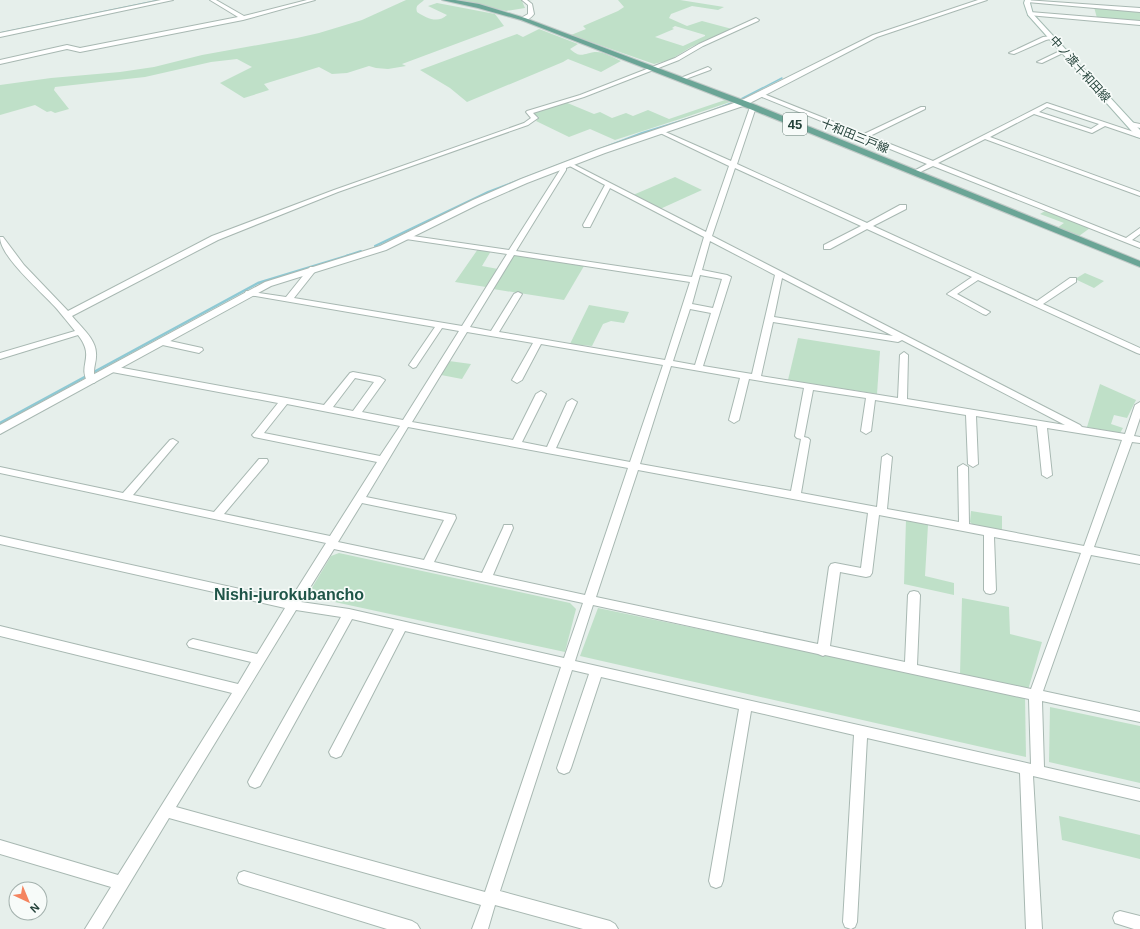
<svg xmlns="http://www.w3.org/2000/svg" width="1140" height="929" font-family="Arial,'Noto Sans JP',sans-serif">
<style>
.green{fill:#bfe0c8;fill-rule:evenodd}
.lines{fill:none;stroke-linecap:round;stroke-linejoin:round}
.stream-far2{stroke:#8ec9d4;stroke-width:1.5}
.stream-far1{stroke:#8ec9d4;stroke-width:2}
.stream{stroke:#8ec9d4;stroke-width:2.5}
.minor-casing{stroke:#a8b8b2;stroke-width:2}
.tertiary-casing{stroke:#a8b8b2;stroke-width:2}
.secondary-casing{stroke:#a4bbb3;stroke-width:2}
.primary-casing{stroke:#c2cac8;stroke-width:2}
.minor{fill:#fff;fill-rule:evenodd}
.tertiary{fill:#fff;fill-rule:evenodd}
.secondary{fill:#fff;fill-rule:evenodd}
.primary{fill:#6aa596;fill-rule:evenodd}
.labels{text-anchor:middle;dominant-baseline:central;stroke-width:3.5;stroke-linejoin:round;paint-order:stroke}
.far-street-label{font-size:12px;fill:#24423a;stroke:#f7fbf9}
.shield{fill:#f7fbf9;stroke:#637a73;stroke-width:1}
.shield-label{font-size:13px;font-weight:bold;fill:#24423a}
.quarter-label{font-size:16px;font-weight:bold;fill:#1f5548;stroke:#f7fbf9}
</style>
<rect width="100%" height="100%" fill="#e6efeb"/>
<g class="green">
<path d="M406 0H424C419 5 415 5 417 12 426 18 438 24 447 15L428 6 437 3 495 14 504 26 402 64 406 66 388 69 376 68 369 66 347 73 332 74 319 67 264 84 269 90 244 98 220 83 252 67 237 59 211 62 145 77 55 87 54 90 69 109 55 113 51 111 47 112 35 105 0 115V85L51 78 120 72 154 67 202 55 297 38 319 33 362 20Z"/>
<path d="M457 0H533L522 1 525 8 506 11Z"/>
<path d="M618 0H680L724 7 718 10 692 6 671 14 669 18 687 26 702 21 732 29 691 47 670 60 654 64 571 35 586 29 583 26 618 11 624 7ZM675 26 705 35V36L683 46 655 37 674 29 672 28Z"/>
<path d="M1094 7 1140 11V21L1097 18Z"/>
<path d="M539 29 578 44 570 49C582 60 584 52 597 52 604 52 614 58 621 61L601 72 568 59 563 62 467 102 450 88 420 70 517 34 523 37Z"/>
<path d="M725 100 730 102 686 117 615 140 590 129 569 137 536 121 539 117 532 113 565 102 594 114 600 112 612 118 626 113 633 116 648 110 669 119Z"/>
<path d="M675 177 702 190 660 209 633 195Z"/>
<path d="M1045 211 1090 228 1079 236 1057 228 1064 223 1040 214Z"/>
<path d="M478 249 491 251 482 266 498 269 486 287 455 282Z"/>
<path d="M514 255 584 266 564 300 493 289Z"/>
<path d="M1085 273 1104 281 1094 288 1075 279Z"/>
<path d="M589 305 629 312 624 323 611 321 603 324 592 346 570 344Z"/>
<path d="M798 338 880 351 877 394 788 380Z"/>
<path d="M449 361 471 364 462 379 441 375Z"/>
<path d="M1100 384 1136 400 1127 418 1114 415 1111 424 1123 428 1120 433 1087 427Z"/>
<path d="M971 511 1002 516V530L973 525 970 522Z"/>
<path d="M906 520 928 525 925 576 954 583V595L904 584Z"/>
<path d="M339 553 570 603 576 609 565 652 307 596 331 556Z"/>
<path d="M962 598 1009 607 1010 634 1042 642 1028 690 960 674Z"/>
<path d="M598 608 1025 697 1026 757 580 656Z"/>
<path d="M1050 707 1140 726V783L1049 762Z"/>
<path d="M1059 816 1140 835V859L1062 840Z"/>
</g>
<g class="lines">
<g class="stream-far2">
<path d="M0 33 160 0"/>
<path d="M739 100 782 78"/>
<path d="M703 114 734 102"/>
</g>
<g class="stream-far1">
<path d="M703 114 706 113"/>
<path d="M375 246 488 192 642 133 694 117"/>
<path d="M346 256 361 251"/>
</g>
<path class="stream" d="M0 423 258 283 350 255"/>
<defs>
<g id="minor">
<path d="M210 0H216L244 16 307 0H315L243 20 80 52 67 49 0 64V60L67 45 80 48 238 17Z"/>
<path d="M522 0H527L532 4 534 14C531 18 527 21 521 20V18L528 14V5Z"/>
<path d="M1025 0 1140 8V12L1027 2Z"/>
<path d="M1030 12 1140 21V25L1028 15V13Z"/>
<path d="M756 18 759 20 758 21 703 46 679 60 584 97 533 113 538 118 528 125 338 192 218 240 72 316C80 326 96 339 96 353 97 364 91 369 96 381L94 383H88C77 364 96 358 78 335L0 359V353L75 331C69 324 63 316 57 309 43 293 0 257 0 237H3L24 265 68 311 212 236 334 190 524 123 531 118 526 112 527 111 580 95 675 58 699 44Z"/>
<path d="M1043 37 1052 36 1055 38 1046 40 1014 54 1009 53Z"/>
<path d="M1062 50 1067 51 1042 63 1037 62Z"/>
<path d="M708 67 711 69 710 70 683 80 678 79Z"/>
<path d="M759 92 864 134 921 107H925V109L870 136 933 161 1047 103 1140 134V138L1105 126 1092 133 1034 114 990 137 1140 192V196L985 139 938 163 1126 238 1140 228V234L1132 240 1140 243V248L933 166 916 174H912V172L927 164 757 95 756 94ZM1047 107 1099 124 1091 129 1039 112Z"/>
<path d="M753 105 756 107 737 164 867 223 900 205H906V209L873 226 1037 301 1070 278H1076V282L1043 304 1140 348V354L1137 353 978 280 957 294 990 312 986 315 983 314 947 294 972 277 867 229 830 249H824V245L861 226 735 168 712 236 1080 425 1082 427 1125 434 1135 405 1140 402V418L1134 436 1140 437V443L1132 442 1094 547 1140 556V564L1091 555 1043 691 1140 712V722L1042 701 1044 767 1140 789V801L1033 776 1042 929H1026L1020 773 867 738 857 922 855 927 851 929 845 927 843 922 854 735 751 711 723 881 721 886 716 888 711 886 709 881 739 709 601 677 571 768 569 772 564 774 559 772 557 768 589 674 572 670 500 891 610 921 615 924 618 929H583L495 905 488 929H472L481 905 169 818 102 929H85L111 887 0 854V840L118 875 232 693 0 636V626L238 684 251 662 189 647 187 644 189 641 193 639 257 654 285 608 0 544V536L290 600 326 543 0 473V467L123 493 170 440 173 439 178 442 176 444 133 495 214 512 259 459H267L268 461 267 463 224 514 330 536 377 462 254 437 252 435 254 433 278 403 112 372 109 371 108 369 109 367 112 366 324 405 350 373 353 372 380 377 385 380 362 412 403 420 459 331 442 328 416 367 413 368 409 365 435 327 249 295 245 293 246 291 286 297 310 267H313L317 269 294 298 462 326 507 254 406 239 402 237 406 235 509 250 560 170V166L563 164 566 166V170L516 251 692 277 704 237 610 188 591 225 590 227H584L583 225 605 185 566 164 571 163 706 232 729 166 656 131 661 130 731 161 750 107ZM710 241 775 275 752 374 703 366 731 277 727 275 702 270ZM514 255 690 282 665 360 499 332 522 294 518 292 514 294 491 331 470 327ZM700 275 722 279 713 308 692 304ZM782 278 893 336 774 317ZM690 309 711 313 695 365 673 361ZM773 322 898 342 902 340 1065 425 907 399 908 355 904 352 900 355 898 398 761 376ZM467 332 533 343 512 380 517 383 522 380 541 344 663 365 630 462 556 448 577 402 572 399 567 402 547 447 522 442 546 394 541 391 536 394 513 440 412 422ZM671 366 740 378 729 420 734 423 739 420 749 379 804 388 795 436 797 438 801 439 791 491 640 464ZM355 378 374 382 353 411 333 407ZM813 390 866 398 861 431 866 434 871 431 875 400 966 415 968 464 973 467 978 464 976 416 1037 426 1042 475 1047 478 1052 475 1047 428 1122 440 1084 546 969 524 968 467 963 464 958 467 959 522 887 509 892 457 887 454 882 457 877 507 801 493 810 440 808 438 804 437ZM287 404 400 426 380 456 264 433ZM408 427 628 468 585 595 493 575 513 528 512 525H504L503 528 482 573 434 562 456 518 455 515 366 497ZM638 470 868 513 861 568 835 563 831 564 829 567 818 644 596 597ZM362 503 444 520 424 560 338 542ZM879 515 984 535V590L986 593 990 594 994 593 996 590 994 537 1081 553 1031 689 917 665 920 595 918 592 914 591 910 592 908 595 905 662 830 646 840 572 866 577 870 576 872 573ZM334 549 583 603 564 658 349 609 301 602ZM593 605 818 654 823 656 825 655 1029 699 1031 764 575 661ZM296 610 341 617 250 778 248 782 250 786 255 788 260 786 352 619 394 629 329 752 331 756 336 758 341 756 405 631 561 667 485 892 176 807Z"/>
<path d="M1130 122 1140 124V128L1128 125V123Z"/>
<path d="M161 339 202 348 203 350 199 353 158 344 157 342 158 340Z"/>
<path d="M244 871 412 921 417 924 420 929H387L244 885 239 883 237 878 239 873Z"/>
<path d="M1120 911 1140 916V929H1134L1115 923 1113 918 1115 913Z"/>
</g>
<g id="tertiary">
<path d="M161 0H173L0 37V33Z"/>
<path d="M978 0H987L877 37 746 105 605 153 527 183 479 204 386 250 271 286 0 434V425L265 282 380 246 473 200 521 179 599 149 740 101 873 35Z"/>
</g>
<path id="secondary" d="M1025 0H1031L1030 3 1033 14 1140 130V137H1137L1028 15 1024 3Z"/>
<path id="primary" d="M442 0H455L479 4 525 18 756 105 1140 261V267L750 109 521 20 478 8Z"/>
</defs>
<use href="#minor" class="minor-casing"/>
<use href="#tertiary" class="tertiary-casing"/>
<use href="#secondary" class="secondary-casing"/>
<use href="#primary" class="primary-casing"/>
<use href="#minor" class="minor"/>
<use href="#tertiary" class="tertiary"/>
<use href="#secondary" class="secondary"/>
<use href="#primary" class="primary"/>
</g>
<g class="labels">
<g class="far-street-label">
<text transform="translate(1080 69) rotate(48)">中ノ渡十和田線</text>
<text transform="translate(855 136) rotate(22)">十和田三戸線</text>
</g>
<rect class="shield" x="783" y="113" width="24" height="22" rx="3"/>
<g class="shield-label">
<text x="795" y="124">45</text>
</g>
<g class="quarter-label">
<text x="289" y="594">Nishi-jurokubancho</text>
</g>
</g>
<g transform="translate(28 901) rotate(136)"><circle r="19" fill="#f7fbf9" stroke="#a3b1ad"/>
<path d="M0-3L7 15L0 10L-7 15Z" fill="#f4845f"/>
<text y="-6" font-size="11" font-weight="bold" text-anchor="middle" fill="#24423a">N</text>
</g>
</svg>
